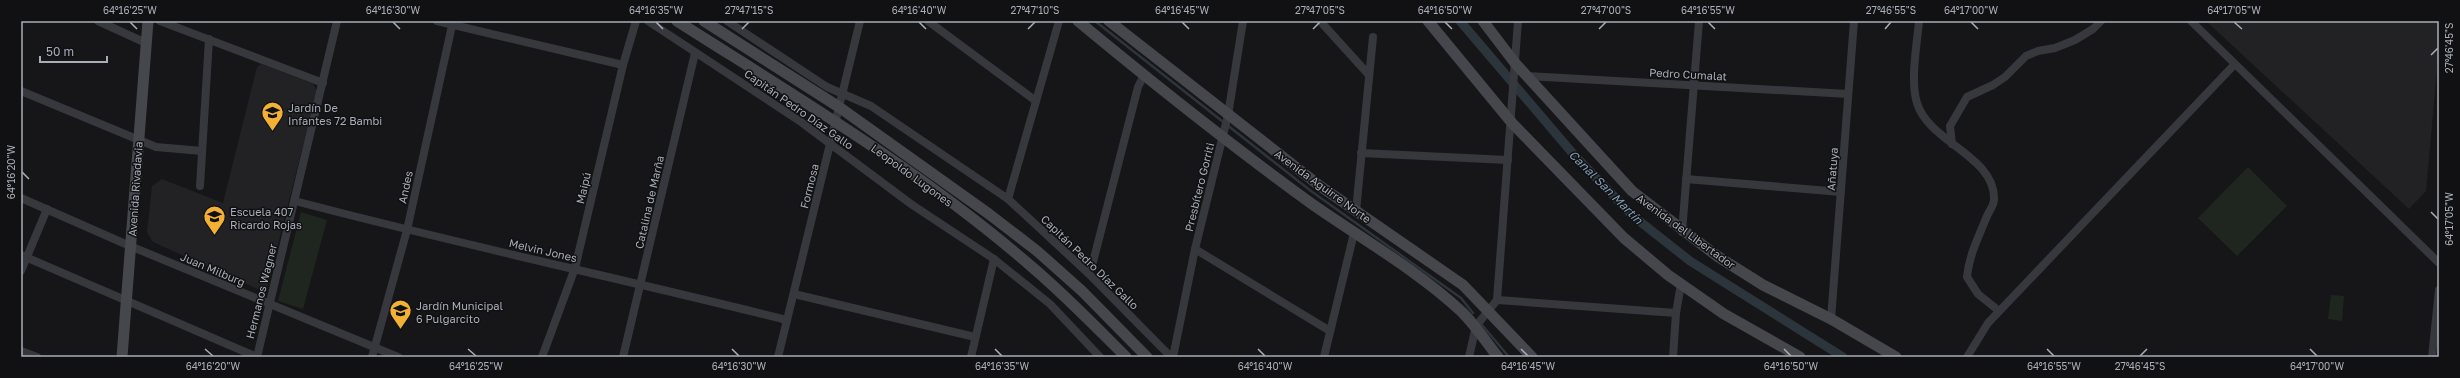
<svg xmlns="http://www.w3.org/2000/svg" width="2460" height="378" font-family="'Golos Text',sans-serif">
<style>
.built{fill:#222225}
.green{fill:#1e261f}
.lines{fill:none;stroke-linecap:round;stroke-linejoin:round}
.stream{stroke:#2c353c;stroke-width:2.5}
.canal{stroke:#2c353c;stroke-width:9}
.street{stroke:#37383d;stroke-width:8}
.secondary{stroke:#45474d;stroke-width:11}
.ticks{fill:none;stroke:#a8adb8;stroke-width:1.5}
.labels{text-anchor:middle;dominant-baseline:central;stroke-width:3;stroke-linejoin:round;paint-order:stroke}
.street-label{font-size:11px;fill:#a8adb8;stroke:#111113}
.poi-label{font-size:11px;fill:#a8adb8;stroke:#111113;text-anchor:start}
.water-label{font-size:12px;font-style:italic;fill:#7f9bb3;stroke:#111113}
.neatline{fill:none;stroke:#a8adb8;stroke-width:1.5}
.ticks-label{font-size:10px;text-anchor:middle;fill:#a8adb8}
</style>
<rect width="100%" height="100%" fill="#161618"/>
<g class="built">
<path d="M2206 21H2439V47L2426 191 2409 209Z"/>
<path d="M261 64 313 84 317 90 267 288 262 291 153 242 147 232 152 186 162 179 223 203 257 67Z"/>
</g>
<g class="green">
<path d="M2248 167 2287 206 2237 256 2198 218Z"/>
<path d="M301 212 327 220 303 309 278 301Z"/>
<path d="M2331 295 2344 296 2342 321 2328 319Z"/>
</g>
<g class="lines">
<g class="stream">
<path d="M1095 21 1311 191 1461 298 1473 313"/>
<path d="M1482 325 1509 357"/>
</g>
<path class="canal" d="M1460 21 1575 156 1633 216 1690 261 1843 357"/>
<g class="street">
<path d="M98 21 146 43"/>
<path d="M160 21 323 83"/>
<path d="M437 21 623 65"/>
<path d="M648 21 801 122 911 204 994 259 1050 304 1100 357"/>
<path d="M727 21 827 87 871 106 1008 199 1088 273 1171 357"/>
<path d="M928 21 1036 101"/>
<path d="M1320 21 1369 75"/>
<path d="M1919 21C1917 44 1910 81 1917 103 1929 143 1996 156 1994 200 1994 205 1989 211 1987 216 1979 236 1969 255 1967 277L1978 294 1999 311"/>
<path d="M2191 21 2439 263"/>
<path d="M1527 76 1848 94"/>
<path d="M21 91 156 147 202 151"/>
<path d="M1952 144 1950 126 1967 97 1993 85 2005 77 2026 56 2038 51 2055 48 2075 40 2093 29 2101 21"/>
<path d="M1361 153 1508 160"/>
<path d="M1686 179 1841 192"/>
<path d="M200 186 209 39"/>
<path d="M21 198 130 246 398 357"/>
<path d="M1008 199 1059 21"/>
<path d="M295 201C458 244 623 279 787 320"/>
<path d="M1356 211 1373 37"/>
<path d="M1682 232 1699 21"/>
<path d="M1195 249 1330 331"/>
<path d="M21 255 257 357"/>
<path d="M21 271 47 209"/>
<path d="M1088 273 1093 262 1138 87 1144 75"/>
<path d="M794 294 975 337"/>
<path d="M1497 300 1676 313"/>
<path d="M1831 319 1854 21"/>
<path d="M21 351 37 357"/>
<path d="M257 357 337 21"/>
<path d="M372 357 407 230 453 21"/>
<path d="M542 357 575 268 623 65 636 21"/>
<path d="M623 357 695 53"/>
<path d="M778 357 860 21"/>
<path d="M971 357 994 259"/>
<path d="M1173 357 1195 249 1228 115 1243 21"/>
<path d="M1324 357 1354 233"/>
<path d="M1469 357 1476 326 1497 300 1518 21"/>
<path d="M1673 357 1676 313 1681 284"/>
<path d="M1967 357 1988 323 2234 65"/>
<path d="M2432 357 2439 290"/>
</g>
<g class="secondary">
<path d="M677 21C798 98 923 172 1032 267 1065 295 1095 326 1126 357"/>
<path d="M704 21 839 107 989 214 1037 251 1082 291 1147 357"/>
<path d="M1078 21C1154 84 1232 146 1312 204 1362 239 1417 270 1462 312 1476 326 1486 342 1498 357"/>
<path d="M1109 21 1320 186 1463 285 1532 357"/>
<path d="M1428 21 1512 123 1624 238 1668 275 1724 314 1800 357"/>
<path d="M1483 21 1515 63 1632 191 1717 256 1763 285 1831 319 1896 357"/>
<path d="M122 357 148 21"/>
</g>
</g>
<path class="ticks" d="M130 22 137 29M393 22 400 29M656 22 663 29M919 22 926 29M1182 22 1189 29M1445 22 1452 29M1708 22 1715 29M1971 22 1978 29M2234 22 2242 29M742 29 749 22M1028 29 1035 22M1313 29 1320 22M1599 29 1606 22M1885 29 1891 22M2431 55 2438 48M22 172 29 179M2431 212 2438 219M205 349 213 356M468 349 476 356M732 349 739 356M995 349 1002 356M1258 349 1265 356M1521 349 1528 356M1784 349 1791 356M2047 349 2054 356M2310 349 2317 356M2140 356 2147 349"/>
<defs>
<symbol id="school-pin" viewBox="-11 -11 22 30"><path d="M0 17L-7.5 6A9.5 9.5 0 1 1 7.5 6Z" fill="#f2b134" stroke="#111113"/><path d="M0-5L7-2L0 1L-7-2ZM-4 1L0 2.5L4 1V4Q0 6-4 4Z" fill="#111"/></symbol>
</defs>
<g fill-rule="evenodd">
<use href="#school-pin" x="260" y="100" width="25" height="34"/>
<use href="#school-pin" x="202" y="204" width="25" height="34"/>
<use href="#school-pin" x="388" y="298" width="25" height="34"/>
</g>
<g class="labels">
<g class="street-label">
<text transform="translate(1688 74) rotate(3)">Pedro Cumalat</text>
<text transform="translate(799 109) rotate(35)">Capitán Pedro Díaz Gallo</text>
<text transform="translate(1832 169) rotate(-86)">Añatuya</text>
<text transform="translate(912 175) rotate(36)">Leopoldo Lugones</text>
<text transform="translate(809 186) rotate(-76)">Formosa</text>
<text transform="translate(1323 186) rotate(36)">Avenida Aguirre Norte</text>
<text transform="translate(405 187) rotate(-78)">Andes</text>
<text transform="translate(1199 187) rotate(-76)">Presbítero Gorriti</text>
<text transform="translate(583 188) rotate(-77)">Maipú</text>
<text transform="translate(135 189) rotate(-86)">Avenida Rivadavia</text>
<text transform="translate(649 202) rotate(-77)">Catalina de Marña</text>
<text transform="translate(1686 231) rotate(36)">Avenida del Libertador</text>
<text transform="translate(543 250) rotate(13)">Melvin Jones</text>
<text transform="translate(1090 262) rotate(44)">Capitán Pedro Díaz Gallo</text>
<text transform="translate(213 269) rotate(23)">Juan Milburg</text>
<text transform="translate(261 291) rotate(-76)">Hermanos Wagner</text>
</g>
<g class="poi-label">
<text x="288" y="107">Jardín De<tspan x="288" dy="13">Infantes 72 Bambi</tspan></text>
<text x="230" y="211">Escuela 407<tspan x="230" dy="13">Ricardo Rojas</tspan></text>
<text x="416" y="305">Jardín Municipal<tspan x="416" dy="13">6 Pulgarcito</tspan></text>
</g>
<g class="water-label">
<text transform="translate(1606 187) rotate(45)">Canal San Martín</text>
</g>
</g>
<rect width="2460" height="378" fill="none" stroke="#111113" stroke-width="44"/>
<path d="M40 56v6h67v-6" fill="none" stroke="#a8adb8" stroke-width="2"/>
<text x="46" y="56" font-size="12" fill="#a8adb8" stroke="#111113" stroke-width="3" paint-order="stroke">50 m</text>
<rect x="22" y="22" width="2416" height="334" class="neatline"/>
<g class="ticks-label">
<text x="130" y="14">64°16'25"W</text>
<text x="393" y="14">64°16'30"W</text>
<text x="656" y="14">64°16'35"W</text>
<text x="749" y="14">27°47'15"S</text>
<text x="919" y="14">64°16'40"W</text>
<text x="1035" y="14">27°47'10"S</text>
<text x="1182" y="14">64°16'45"W</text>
<text x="1320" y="14">27°47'05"S</text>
<text x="1445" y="14">64°16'50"W</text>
<text x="1606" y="14">27°47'00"S</text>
<text x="1708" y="14">64°16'55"W</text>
<text x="1891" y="14">27°46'55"S</text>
<text x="1971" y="14">64°17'00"W</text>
<text x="2234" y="14">64°17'05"W</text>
<text transform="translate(2449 48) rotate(-90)" y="4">27°46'45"S</text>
<text transform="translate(11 172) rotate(-90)" y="4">64°16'20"W</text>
<text transform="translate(2449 219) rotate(-90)" y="4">64°17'05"W</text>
<text x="213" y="370">64°16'20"W</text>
<text x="476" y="370">64°16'25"W</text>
<text x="739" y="370">64°16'30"W</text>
<text x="1002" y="370">64°16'35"W</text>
<text x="1265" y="370">64°16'40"W</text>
<text x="1528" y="370">64°16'45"W</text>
<text x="1791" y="370">64°16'50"W</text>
<text x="2054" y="370">64°16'55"W</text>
<text x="2140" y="370">27°46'45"S</text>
<text x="2317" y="370">64°17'00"W</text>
</g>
</svg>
